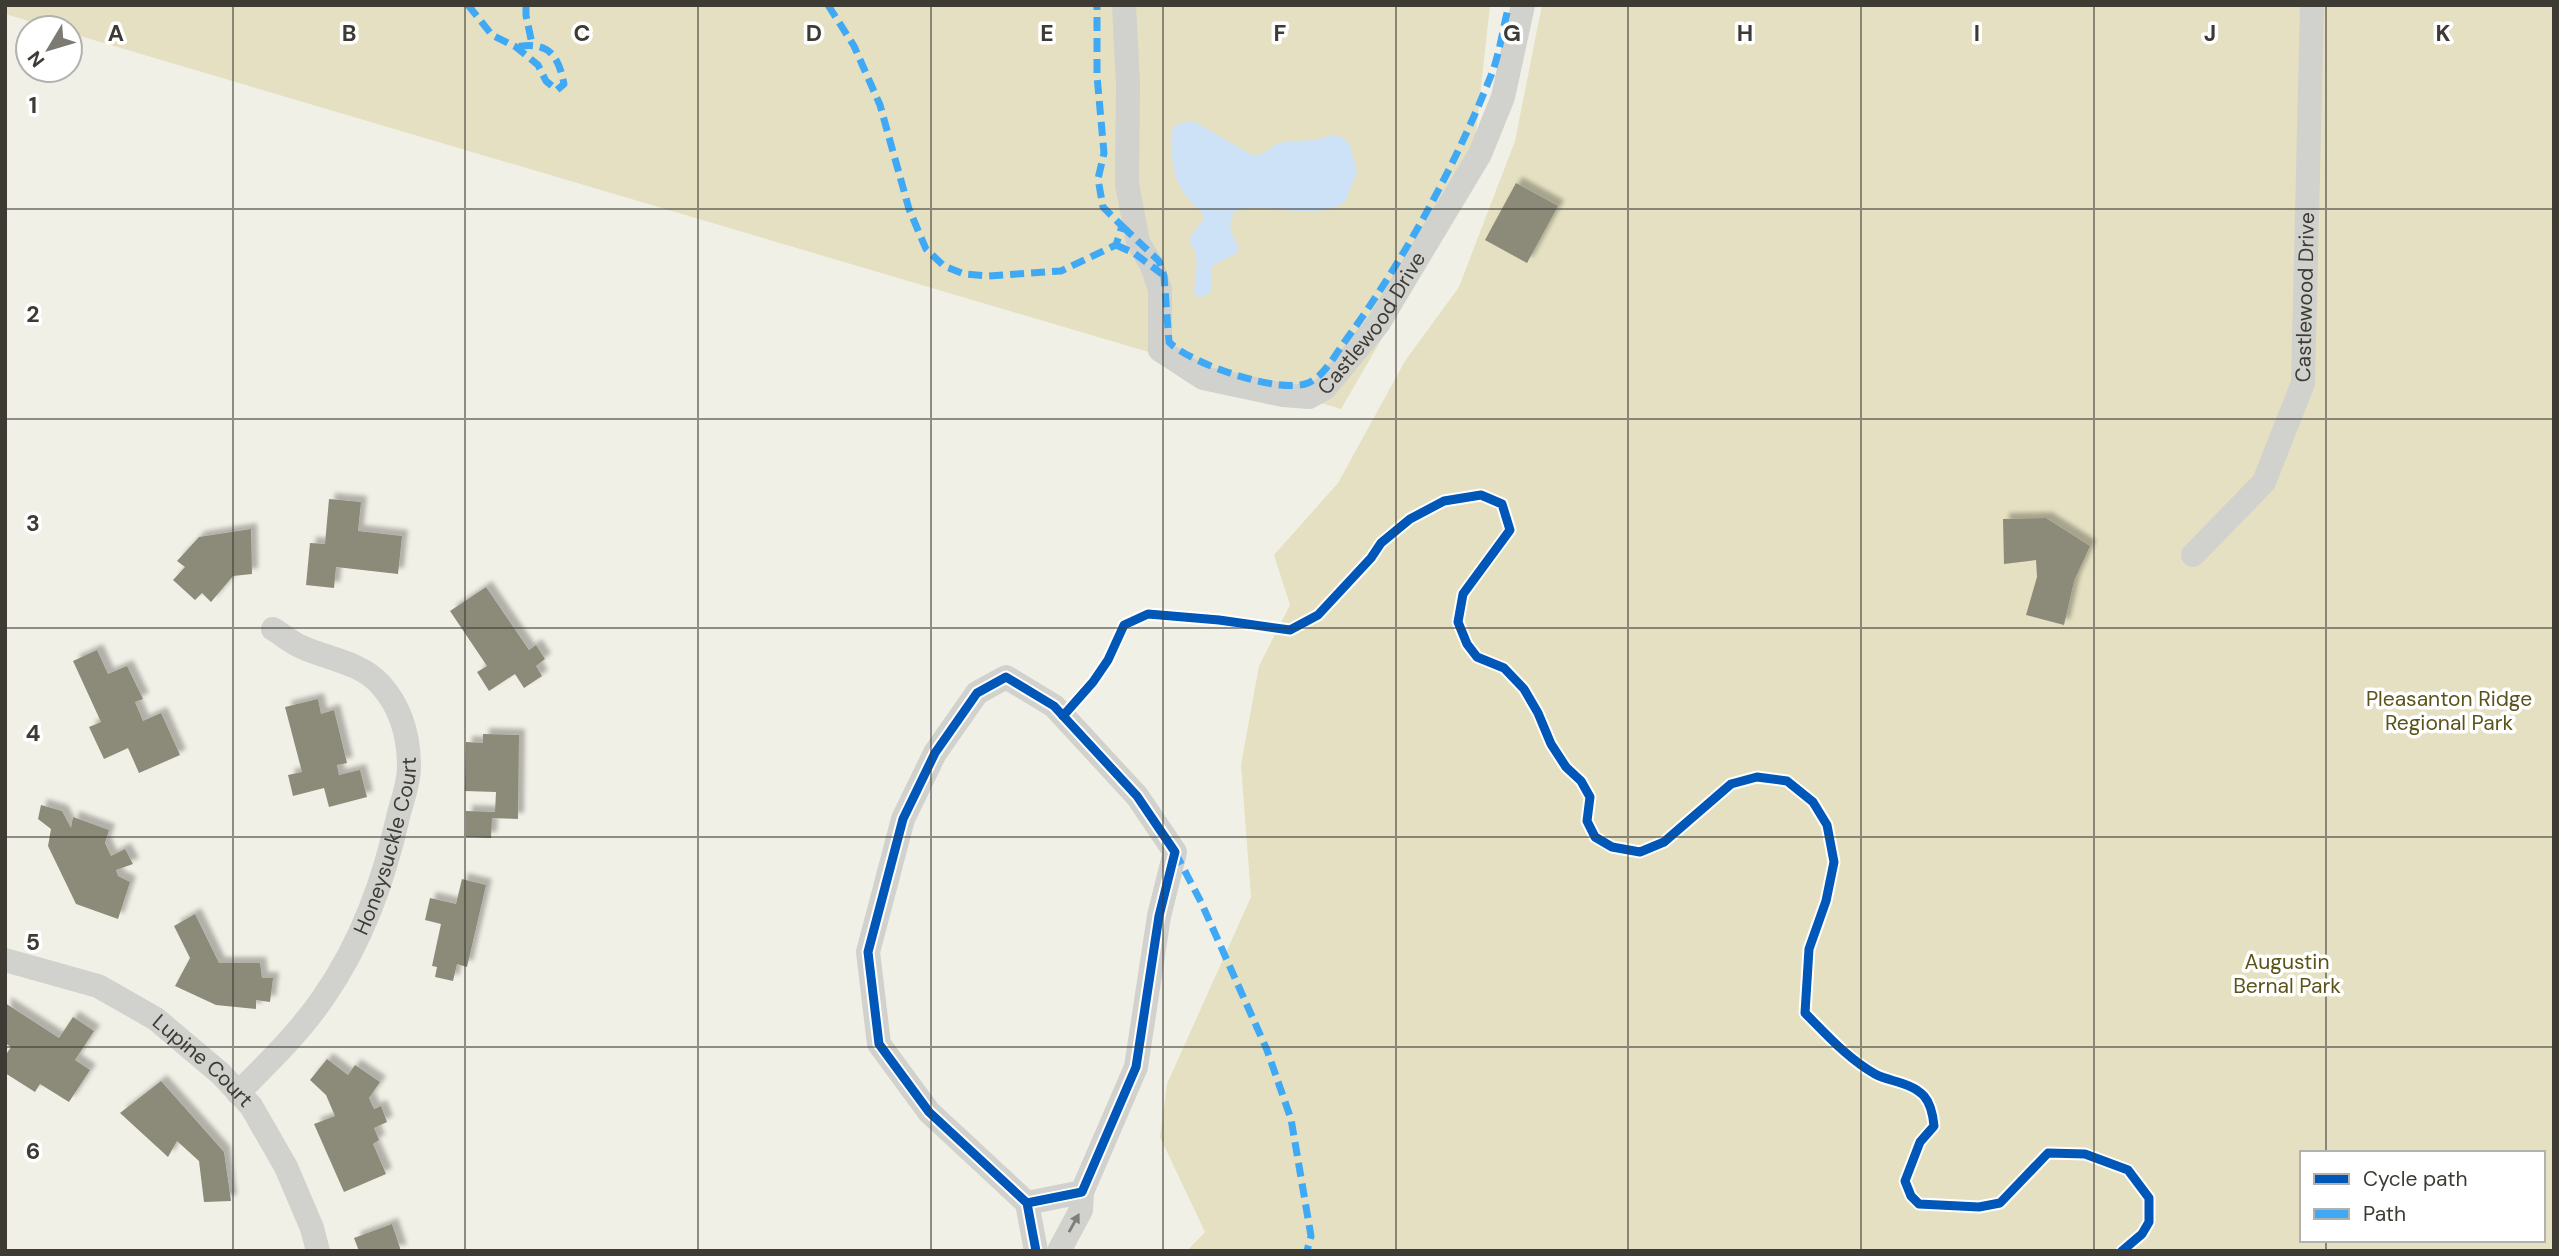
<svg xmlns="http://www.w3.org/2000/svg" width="2559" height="1256" font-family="'DM Sans',sans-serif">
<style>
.green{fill:#e4e0c1;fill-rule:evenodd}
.water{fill:#cde1f7}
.building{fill:#8c8a79;filter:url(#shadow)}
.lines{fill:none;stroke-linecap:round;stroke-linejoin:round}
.minor{stroke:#d1d1ce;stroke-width:24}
.quiet{stroke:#3fa9f5;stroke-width:7;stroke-dasharray:14 7;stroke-linecap:butt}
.cycleway-casing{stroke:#fff;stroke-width:13}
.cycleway{stroke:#0057b8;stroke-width:9}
.oneway{fill:#807e79}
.grid{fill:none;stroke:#3d3b34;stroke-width:2;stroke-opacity:0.55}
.labels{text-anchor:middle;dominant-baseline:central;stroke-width:7;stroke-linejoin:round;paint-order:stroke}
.street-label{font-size:21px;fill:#3d3b34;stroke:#fff}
.park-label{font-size:21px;fill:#5c5319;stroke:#fff}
.grid-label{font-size:23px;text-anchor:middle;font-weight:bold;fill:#3d3b34;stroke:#fff;stroke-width:7;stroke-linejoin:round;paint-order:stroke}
</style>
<defs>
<filter id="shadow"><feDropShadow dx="6" dy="-6" stdDeviation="2" flood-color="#0004"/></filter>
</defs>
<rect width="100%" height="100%" fill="#f1f0e6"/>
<g class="green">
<path d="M5 5H1490L1470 187 1341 409 70 33V28H53L5 14Z"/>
<path d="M1542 5H2554V1251H1187L1205 1232 1160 1137 1167 1084 1251 897 1241 765 1259 666 1290 605 1274 555 1338 483 1405 361 1459 287 1515 141ZM2302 1153H2543V1240H2302Z"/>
</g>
<path class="water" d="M1195 122 1252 155 1261 154 1279 143 1294 141 1316 140 1333 135 1344 138 1350 145 1357 172 1345 202C1311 224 1271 200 1235 211 1225 226 1233 234 1239 249L1235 254 1212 266V291L1205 296 1198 297 1194 293C1195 274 1202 257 1189 241 1192 231 1201 226 1204 216 1197 207 1188 200 1182 190 1174 176 1172 164 1172 148 1171 128 1171 121 1195 122Z"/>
<g class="building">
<path d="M1516 183 1558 206 1527 263 1485 240Z"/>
<path d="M329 499 361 502 358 531 402 536 398 574 336 567 334 588 306 585 310 543 325 544Z"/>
<path d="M2046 518 2090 546 2074 581 2064 625 2026 615 2037 577 2036 560 2004 564 2003 519Z"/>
<path d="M251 529 252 574 233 576 211 602 202 593 195 600 173 580 185 567 177 561 199 537Z"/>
<path d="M486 587 529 650 536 645 545 659 536 666 542 676 524 688 515 674 489 691 477 672 487 666 450 611Z"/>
<path d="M97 650 108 674 127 666 143 699 135 702 143 721 161 713 180 755 139 773 128 748 104 759 89 727 101 722 73 661Z"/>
<path d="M318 699 321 714 334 710 347 763 337 765 339 775 360 770 367 797 329 807 324 788 293 796 288 775 302 772 285 707Z"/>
<path d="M483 734 519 735 518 819 492 818 491 838 466 837V811L495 812 496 792 465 791 466 742 483 743Z"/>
<path d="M41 805 62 811 71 828 73 817 109 830 105 843 111 856 125 849 133 864 116 870 118 876 130 882 118 919 76 904 48 846 51 829 38 819Z"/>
<path d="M462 879 486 885 467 967 457 964 453 981 435 977 437 967 432 966 441 924 425 920 430 898 456 904Z"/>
<path d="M195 914 219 963H260L262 978H273L270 1002 256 1000V1009L216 1005 175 986 190 958 174 926Z"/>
<path d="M5 1003 59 1038 73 1017 94 1031 75 1060 90 1070 69 1102 40 1084 35 1092 5 1073V1056L11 1047 5 1043Z"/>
<path d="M327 1059 348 1075 355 1065 380 1082 369 1098 374 1109 381 1106 387 1122 374 1128 379 1140 373 1144 386 1174 344 1192 314 1124 335 1116 326 1095 310 1080Z"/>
<path d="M161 1081 224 1152 231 1201 204 1202 199 1161 177 1141 168 1157 120 1113Z"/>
<path d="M392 1224 401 1251H359L354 1238Z"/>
</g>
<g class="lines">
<g class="minor">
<path id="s1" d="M1124 5 1128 84 1127 184 1138 242 1152 266 1160 289V350L1203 378 1283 395 1309 397 1325 388 1378 324 1480 154 1503 97 1523 5"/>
<path id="s2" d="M2193 555 2264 482 2303 383 2312 5"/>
<path id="s3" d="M5 960 98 986 156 1019 221 1074 251 1106 286 1167 312 1228 318 1251"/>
<path id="s4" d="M238 1093C268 1063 299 1033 323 998 362 942 384 880 399 813 403 799 409 782 409 767 409 736 401 707 380 684 361 663 329 659 304 648 293 644 283 635 273 629"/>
<path d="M1027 1203 1082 1192 1136 1067 1159 916 1175 852 1137 796 1054 706 1006 677 977 693 935 753 903 819 868 952 879 1044 929 1112 1027 1203 1036 1251"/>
<path d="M1059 1251 1081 1210 1082 1192"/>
</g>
<g class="quiet">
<path d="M468 5 492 35 516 47 538 65 546 81 557 90 564 84C558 54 548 41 516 47"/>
<path d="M526 5V15L532 44"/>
<path d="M828 5 854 46 880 105 909 209 926 249 944 266 964 274 988 276 1061 271 1116 245 1122 226 1103 207 1098 179 1104 153 1097 76V5"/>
<path d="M1122 226 1159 261 1164 276 1169 342C1189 363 1280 395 1308 383 1323 377 1334 357 1343 344 1403 262 1455 167 1492 73 1500 52 1503 27 1509 5"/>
<path d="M1116 245 1134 253 1162 274"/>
<path d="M1175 852 1201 902 1267 1050 1291 1119 1311 1236 1307 1251"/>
</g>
<defs>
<g id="cycleway">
<path d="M1063 716 1093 682 1108 660 1124 625 1148 614 1219 620 1290 630 1318 615 1371 558 1381 543 1410 519 1444 501 1481 495 1502 504 1510 530 1463 594 1458 622 1467 644 1477 657 1504 668 1524 689 1538 713 1551 744 1566 767 1581 781 1590 797 1587 821 1595 837 1612 847 1640 852 1664 842 1731 784 1757 777 1787 781 1813 802 1827 825 1834 862 1826 901 1809 949 1805 1013C1826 1034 1848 1059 1875 1074 1890 1082 1911 1082 1924 1096 1931 1104 1933 1115 1934 1126L1920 1142 1905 1181 1911 1196 1919 1204 1979 1207 2000 1203 2048 1153 2085 1154 2128 1170 2149 1198V1222L2142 1234 2122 1251"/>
<path d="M1027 1203 1082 1192 1136 1067 1159 916 1175 852 1137 796 1054 706 1006 677 977 693 935 753 903 819 868 952 879 1044 929 1112 1027 1203 1036 1251"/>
</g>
</defs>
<use href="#cycleway" class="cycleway-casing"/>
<use href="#cycleway" class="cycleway"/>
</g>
<defs><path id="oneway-solid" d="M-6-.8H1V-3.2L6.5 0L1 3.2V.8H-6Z" transform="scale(1.75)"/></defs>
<use class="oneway" href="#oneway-solid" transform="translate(1074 1223) rotate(-61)"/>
<path class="grid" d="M233 5V1251M465 5V1251M698 5V1251M931 5V1251M1163 5V1251M1396 5V1251M1628 5V1251M1861 5V1251M2094 5V1251M2326 5V1153M5 209H2554M5 419H2554M5 628H2554M5 837H2554M5 1047H2554M2326 1240V1251"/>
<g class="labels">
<g class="street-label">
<text stroke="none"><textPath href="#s2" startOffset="294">Castlewood Drive</textPath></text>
<text stroke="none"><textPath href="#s1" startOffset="609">Castlewood Drive</textPath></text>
<text stroke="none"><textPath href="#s4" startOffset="294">Honeysuckle Court</textPath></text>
<text stroke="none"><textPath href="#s3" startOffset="226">Lupine Court</textPath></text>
</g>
<g class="park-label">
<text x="2449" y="699">Pleasanton Ridge<tspan x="2449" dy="24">Regional Park</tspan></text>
<text x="2287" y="962">Augustin<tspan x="2287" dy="24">Bernal Park</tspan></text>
</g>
</g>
<g class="grid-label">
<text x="116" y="41">A</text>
<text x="349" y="41">B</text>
<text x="582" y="41">C</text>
<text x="814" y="41">D</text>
<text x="1047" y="41">E</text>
<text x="1280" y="41">F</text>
<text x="1512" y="41">G</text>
<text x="1745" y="41">H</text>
<text x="1977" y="41">I</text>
<text x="2210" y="41">J</text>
<text x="2443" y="41">K</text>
<text x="33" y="113">1</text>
<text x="33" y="322">2</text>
<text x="33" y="531">3</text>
<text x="33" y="741">4</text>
<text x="33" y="950">5</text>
<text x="33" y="1159">6</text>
</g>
<rect width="2559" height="1256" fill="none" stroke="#3d3b34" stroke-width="14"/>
<rect x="2300" y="1151" width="245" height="91" fill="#ffffff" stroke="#b1b1ae" stroke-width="2"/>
<rect x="2314" y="1174" width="35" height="10" fill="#0057b8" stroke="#b1b1ae" stroke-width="2"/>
<text x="2363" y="1186" font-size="21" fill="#3d3b34">Cycle path</text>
<rect x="2314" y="1209" width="35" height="10" fill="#3fa9f5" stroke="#b1b1ae" stroke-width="2"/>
<text x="2363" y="1221" font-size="21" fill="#3d3b34">Path</text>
<g transform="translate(49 49) rotate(232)"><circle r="33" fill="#ffffff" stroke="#b1b1ae" stroke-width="2"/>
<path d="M0-5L12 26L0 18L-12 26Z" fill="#7c7a72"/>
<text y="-10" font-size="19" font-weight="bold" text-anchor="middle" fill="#3d3b34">N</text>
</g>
</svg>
